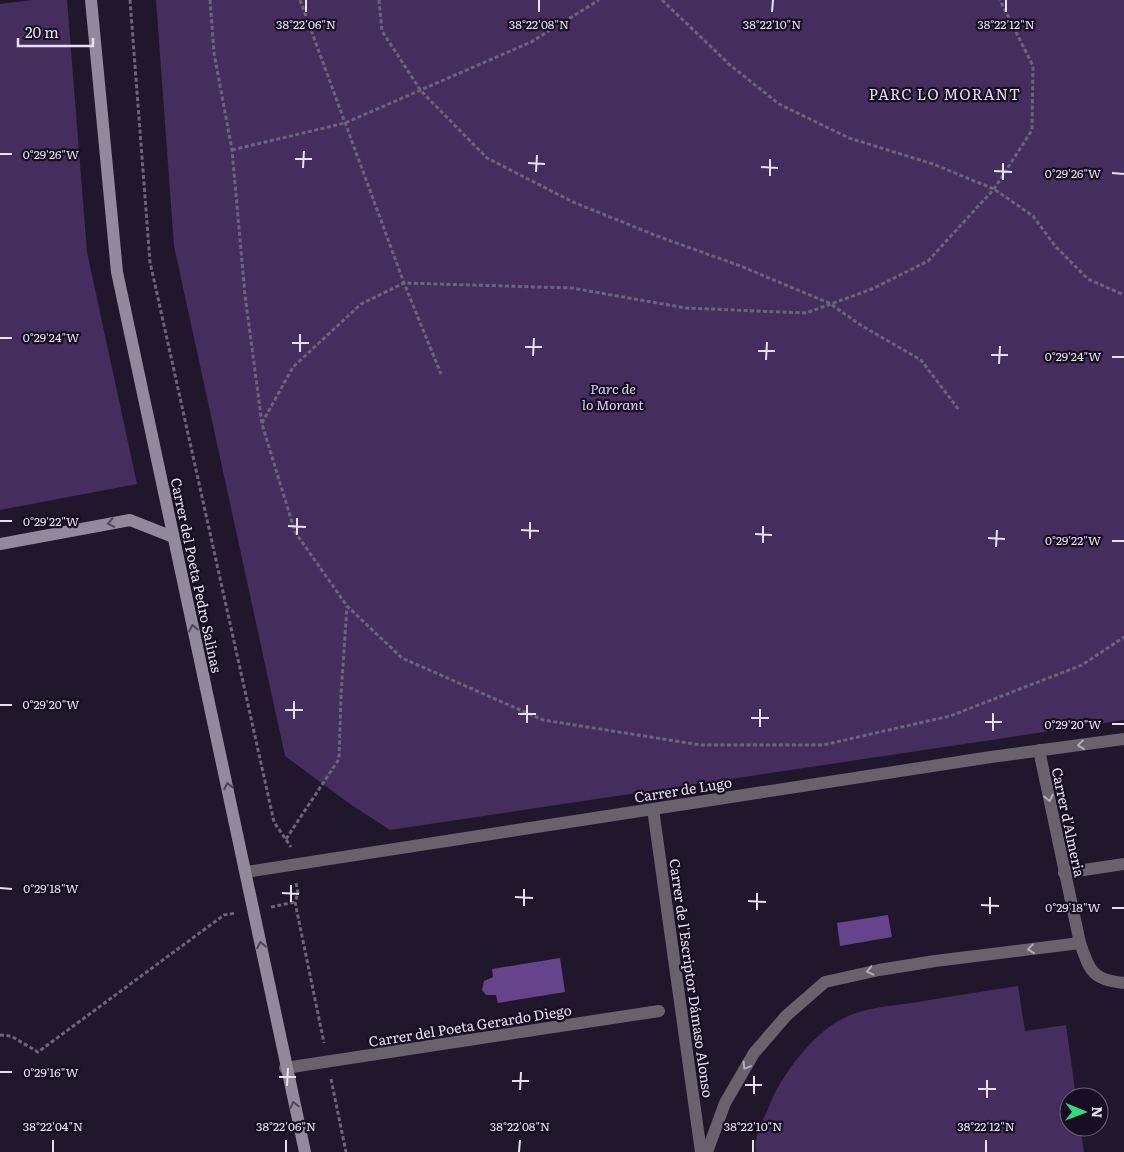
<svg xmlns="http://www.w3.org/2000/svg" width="1124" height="1152" font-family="Literata,serif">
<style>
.green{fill:#452d5e}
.water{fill:#66448b}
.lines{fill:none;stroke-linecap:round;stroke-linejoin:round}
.path{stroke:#6c6477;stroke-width:3;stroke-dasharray:4 2.5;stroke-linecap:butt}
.pedestrian{stroke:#67626d;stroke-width:12}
.minor{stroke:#67626d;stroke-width:12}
.tertiary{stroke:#67626d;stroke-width:12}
.secondary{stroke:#91899c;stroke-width:12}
.oneway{stroke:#4e4559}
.oneway2{stroke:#b3aebb}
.ticks{fill:none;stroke:#e6e0ef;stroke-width:2}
.labels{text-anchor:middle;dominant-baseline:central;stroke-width:4.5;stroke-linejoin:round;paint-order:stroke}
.park-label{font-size:14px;font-style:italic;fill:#decdf5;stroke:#180e23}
.street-label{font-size:14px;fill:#e6e0ef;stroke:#180e23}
.neighbourhood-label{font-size:15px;letter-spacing:1px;fill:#e6e0ef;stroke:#180e23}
.ticks-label{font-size:12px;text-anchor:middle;fill:#e6e0ef;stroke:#180e23;stroke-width:4.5;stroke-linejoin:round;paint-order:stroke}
</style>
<rect width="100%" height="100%" fill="#21172d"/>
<g class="green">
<path d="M33 0H67L87 252 137 484 0 510V4Z"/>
<path d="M156 0H1124V720L390 830 350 804 285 756 174 246Z"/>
<path d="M1018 986 1025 1031 1066 1025 1076 1097H1069V1127H1080L1084 1152H756C753 1136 765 1117 771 1102 782 1074 815 1032 842 1019 863 1008 889 1006 912 1003 948 997 983 991 1018 986Z"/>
</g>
<g class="water">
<path d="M888 915 892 937 840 946 837 923Z"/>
<path d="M560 958 565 992 498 1003 496 995H486L482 990 484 981 493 977 492 969Z"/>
</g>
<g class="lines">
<g class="path">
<path d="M130 0 150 262 274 822 291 847"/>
<path d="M210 0 214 53 232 150 245 295 262 424 295 532 347 606 402 658 543 720 701 745H823L950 716 1082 665 1124 637"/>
<path d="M300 0 404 283 441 374"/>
<path d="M379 0 382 31 421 91 487 158 573 202 657 236 738 265 829 303 862 326 921 360 959 410"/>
<path d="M662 0 730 65 779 104 849 138 933 164 994 189 1033 216 1055 246 1088 279 1124 295"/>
<path d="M232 150 345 123 531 42 599 0"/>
<path d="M262 423 293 367 361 304 404 283 572 288 686 308 806 313 872 289 928 261 994 189 1032 130 1033 66 1000 0"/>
<path d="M286 839 339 759 341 695 347 606"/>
<path d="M296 883 298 893 295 902 324 1043"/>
<path d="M271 907 295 902"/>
<path d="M0 1035 11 1036 38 1052 224 915 235 913"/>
<path d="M331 1079 346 1152"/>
</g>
<path class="pedestrian" d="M285 1068 659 1011"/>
<g class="minor">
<path d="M1039 750 1080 943C1090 971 1092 980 1124 983"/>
<path d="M246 872 653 809 701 1152"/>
<path d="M1064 873 1124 864"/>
<path d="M707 1152 725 1103 754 1053 786 1016 825 982 879 970 935 961 1080 943"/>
</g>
<path class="tertiary" d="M653 809 991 757 1124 739"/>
<g class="secondary">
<path d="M91 0 117 272 305 1152"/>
<path d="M0 544 130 520 173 537"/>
</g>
</g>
<defs><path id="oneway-chevron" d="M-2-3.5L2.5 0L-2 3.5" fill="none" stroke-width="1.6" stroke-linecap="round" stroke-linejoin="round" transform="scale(1.25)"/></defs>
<g class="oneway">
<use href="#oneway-chevron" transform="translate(111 523) rotate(169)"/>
<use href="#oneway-chevron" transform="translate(193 628) rotate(-102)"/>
<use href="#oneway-chevron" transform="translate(228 786) rotate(-102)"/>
<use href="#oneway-chevron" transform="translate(261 945) rotate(-101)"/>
<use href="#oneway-chevron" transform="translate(294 1105) rotate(-103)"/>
</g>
<g class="oneway2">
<use href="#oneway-chevron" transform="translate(1081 745) rotate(173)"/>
<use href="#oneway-chevron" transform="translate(1049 798) rotate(78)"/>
<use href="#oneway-chevron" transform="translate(1031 949) rotate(173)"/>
<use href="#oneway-chevron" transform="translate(870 971) rotate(167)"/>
<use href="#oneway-chevron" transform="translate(746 1066) rotate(121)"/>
</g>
<path class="ticks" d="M306 12V0M539 12V0M772 12 773 0M1006 12V0M0 154H12M295 159H312M528 163 545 164M761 167 778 168M303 168 304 151M994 171 1012 172M536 172 537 155M1112 173 1124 174M770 176V159M1003 180V163M0 338H12M292 343H309M525 347H542M758 351H775M300 352V334M991 355H1008M533 356 534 338M1112 357H1124M766 360 767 342M999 364 1000 346M0 521H12M288 526 306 527M521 530 539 531M755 534 772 535M297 535V518M988 538 1005 539M530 539V522M1112 541H1124M763 543V526M996 547 997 530M0 705H12M285 710H303M518 714H536M751 718H769M294 719V701M985 722H1002M527 723V705M1112 724H1124M760 727V709M993 731V713M0 888 12 889M282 893 299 894M515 897 533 898M748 901 766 902M291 902V885M981 905 999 906M524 906V889M1112 908H1124M757 910V893M990 914V897M0 1072H12M279 1077H296M512 1081H529M745 1085H762M287 1086 288 1068M978 1089H996M520 1090 521 1072M754 1094V1076M987 1098V1080M53 1152V1140M286 1152V1140M519 1152 520 1140M753 1152V1140M986 1152V1140"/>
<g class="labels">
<g class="park-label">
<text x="613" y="388">Parc de<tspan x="613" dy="16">lo Morant</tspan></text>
</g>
<g class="street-label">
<text transform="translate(197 575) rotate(78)">Carrer del Poeta Pedro Salinas</text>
<text transform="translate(683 789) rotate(-9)">Carrer de Lugo</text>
<text transform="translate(1069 822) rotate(78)">Carrer d'Almeria</text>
<text transform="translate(692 978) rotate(82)">Carrer de l'Escriptor Dámaso Alonso</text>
<text transform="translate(470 1025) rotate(-9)">Carrer del Poeta Gerardo Diego</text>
</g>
<g class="neighbourhood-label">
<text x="945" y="93">PARC LO MORANT</text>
</g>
</g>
<g class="ticks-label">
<text x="306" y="29">38°22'06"N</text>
<text x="539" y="29">38°22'08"N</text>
<text x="772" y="29">38°22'10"N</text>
<text x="1006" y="29">38°22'12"N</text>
<text x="51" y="159">0°29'26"W</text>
<text x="1073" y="178">0°29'26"W</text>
<text x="51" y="342">0°29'24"W</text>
<text x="1073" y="361">0°29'24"W</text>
<text x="51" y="526">0°29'22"W</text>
<text x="1073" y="545">0°29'22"W</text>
<text x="51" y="709">0°29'20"W</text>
<text x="1073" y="729">0°29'20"W</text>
<text x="51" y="893">0°29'18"W</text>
<text x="1073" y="912">0°29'18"W</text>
<text x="51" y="1077">0°29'16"W</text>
<text x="53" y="1131">38°22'04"N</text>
<text x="286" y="1131">38°22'06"N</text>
<text x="520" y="1131">38°22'08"N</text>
<text x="753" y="1131">38°22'10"N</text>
<text x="986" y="1131">38°22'12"N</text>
</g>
<g transform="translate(1084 1112) rotate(91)"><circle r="24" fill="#180e23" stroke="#6a6275"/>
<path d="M0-4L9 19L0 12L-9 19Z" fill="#34d881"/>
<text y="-8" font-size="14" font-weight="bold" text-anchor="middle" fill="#e6e0ef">N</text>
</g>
<path d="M18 38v8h75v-8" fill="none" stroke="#e6e0ef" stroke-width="2.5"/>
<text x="25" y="38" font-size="15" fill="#e6e0ef" stroke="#180e23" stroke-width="4" paint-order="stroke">20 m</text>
</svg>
